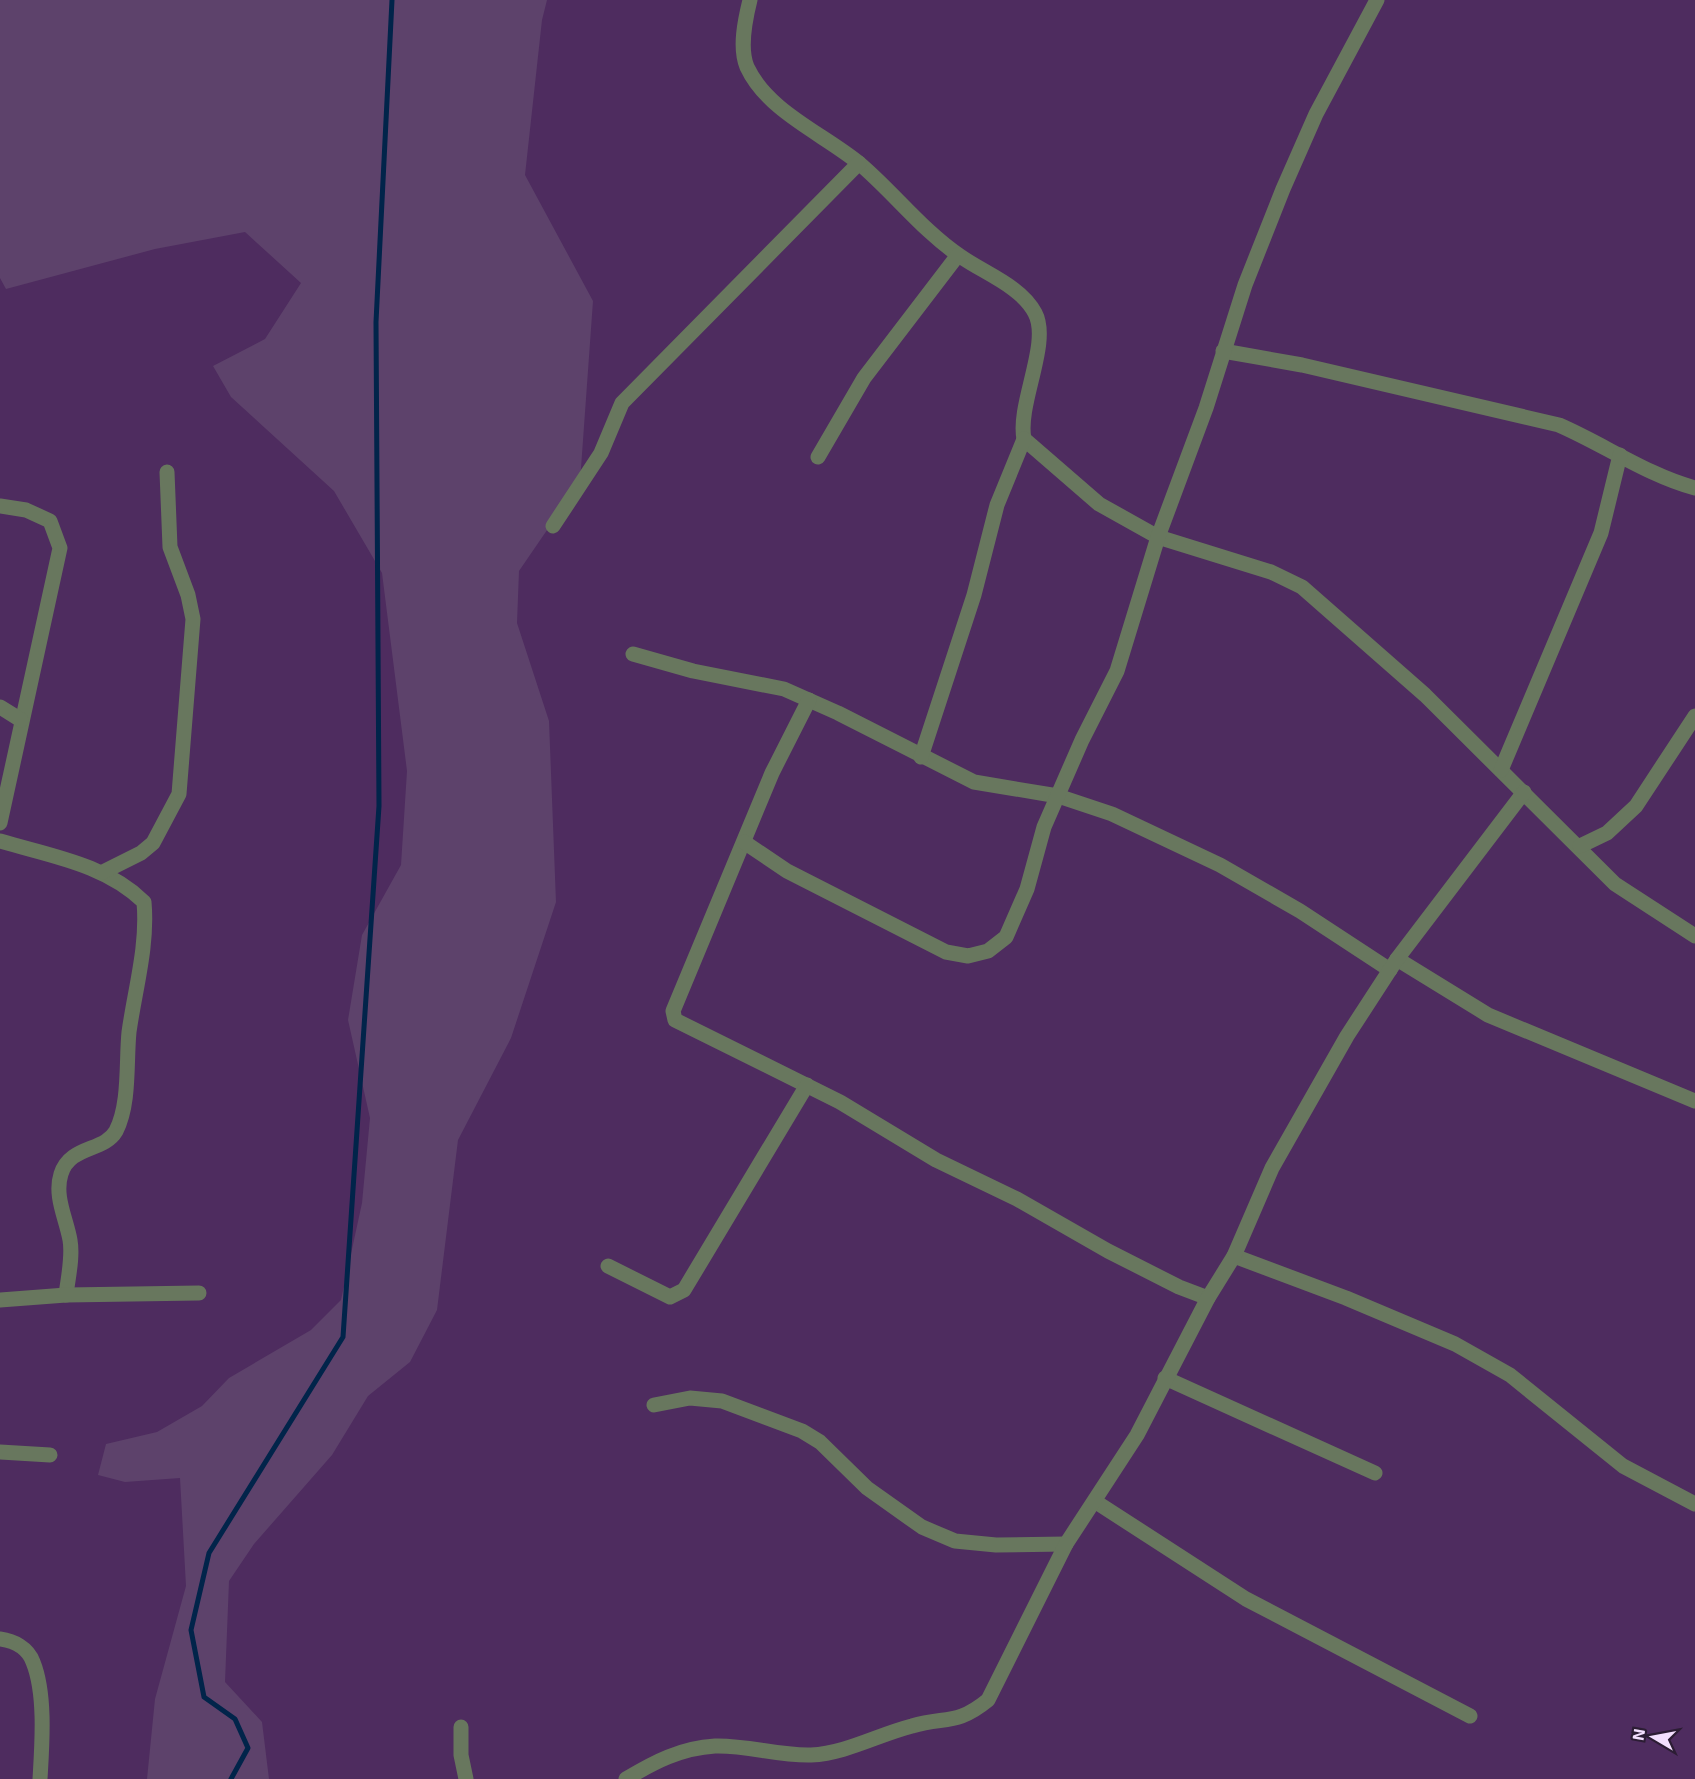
<svg xmlns="http://www.w3.org/2000/svg" width="1695" height="1779" font-family="'Exo 2',sans-serif">
<style>
.green{fill:#5d426b}
.lines{fill:none;stroke-linecap:round;stroke-linejoin:round}
.stream{stroke:#01244a;stroke-width:5}
.minor{stroke:#68775e;stroke-width:15}
</style>
<rect width="100%" height="100%" fill="#4e2c5f"/>
<path class="green" d="M0 0H547L542 20 525 175 593 301 580 482 519 571 517 623 549 721 556 902 511 1038 458 1140 437 1310 410 1362 368 1396 332 1455 254 1544 229 1581 225 1682 262 1722 269 1779H147L155 1699 186 1586 180 1478 125 1482 98 1475 106 1444 157 1432 202 1406 229 1378 311 1330 341 1300 362 1203 370 1118 348 1020 362 935 401 865 407 771 382 573 334 491 231 397 213 366 265 339 301 283 245 232 155 249 6 289 0 278Z"/>
<g class="lines">
<path class="stream" d="M231 1779 248 1748 235 1719 204 1697 191 1630 209 1553 343 1337 379 806 376 322 392 0"/>
<g class="minor">
<path d="M750 0C745 20 739 48 747 67 768 112 824 134 860 164 894 193 923 231 960 256 984 273 1021 286 1035 313 1051 343 1017 404 1024 439L1099 504 1158 537 1271 572 1302 587 1425 695 1615 884 1695 936"/>
<path d="M1223 351 1302 365 1559 425C1605 445 1647 475 1695 488"/>
<path d="M818 457 864 378 958 255"/>
<path d="M0 506 26 510 50 521 60 548 0 823"/>
<path d="M553 526 601 453 622 403 859 163"/>
<path d="M633 654 693 671 784 689 838 713 974 782 1058 796 1112 814 1220 865 1300 911 1390 970"/>
<path d="M809 700 772 773 673 1011 675 1020 840 1102 936 1160 1017 1199 1108 1251 1179 1287 1208 1298"/>
<path d="M0 707 21 720"/>
<path d="M921 757 974 595 997 505 1024 439"/>
<path d="M1501 770 1601 533 1620 455"/>
<path d="M0 841C50 856 105 864 144 902 148 946 135 989 129 1032 126 1062 130 1104 116 1131 104 1152 70 1145 61 1174 54 1196 66 1218 70 1240 73 1257 68 1278 66 1295"/>
<path d="M744 842 787 871 946 952 968 956 988 951 1006 937 1027 889 1044 827 1082 740 1117 671 1158 537 1206 408 1245 285 1283 189 1316 114 1377 0"/>
<path d="M1580 846 1607 833 1636 806 1695 716"/>
<path d="M103 872 141 853 153 843 179 794 193 619 188 595 170 547 167 472"/>
<path d="M1397 959 1488 1015 1695 1101"/>
<path d="M1234 1256 1346 1298 1455 1344 1510 1375 1623 1466 1695 1504"/>
<path d="M608 1266 670 1297 684 1290 807 1085"/>
<path d="M0 1300 66 1295 199 1293"/>
<path d="M1165 1378 1375 1473"/>
<path d="M654 1405 690 1398 722 1401 802 1431 820 1442 867 1488 922 1527 955 1541 996 1545 1066 1544"/>
<path d="M0 1452 50 1455"/>
<path d="M1096 1502 1246 1599 1470 1716"/>
<path d="M0 1639C14 1641 28 1648 33 1662 46 1694 42 1745 40 1779"/>
<path d="M461 1727V1755L466 1779"/>
<path d="M626 1779C654 1762 681 1748 715 1746 747 1745 779 1756 811 1755 847 1753 877 1735 912 1726 946 1716 956 1726 988 1700L1066 1544 1137 1435 1208 1298 1234 1256 1272 1168 1347 1036 1397 959 1524 792"/>
</g>
</g>
<g transform="translate(1653 1737) rotate(280)" stroke="#2c1d34" stroke-width="4.5" paint-order="stroke">
<path d="M0-4.5L10 22L0 15L-10 22Z" fill="#f3dffe"/>
<text y="-9" font-size="16" font-weight="bold" text-anchor="middle" fill="#f3dffe">N</text>
</g>
</svg>
